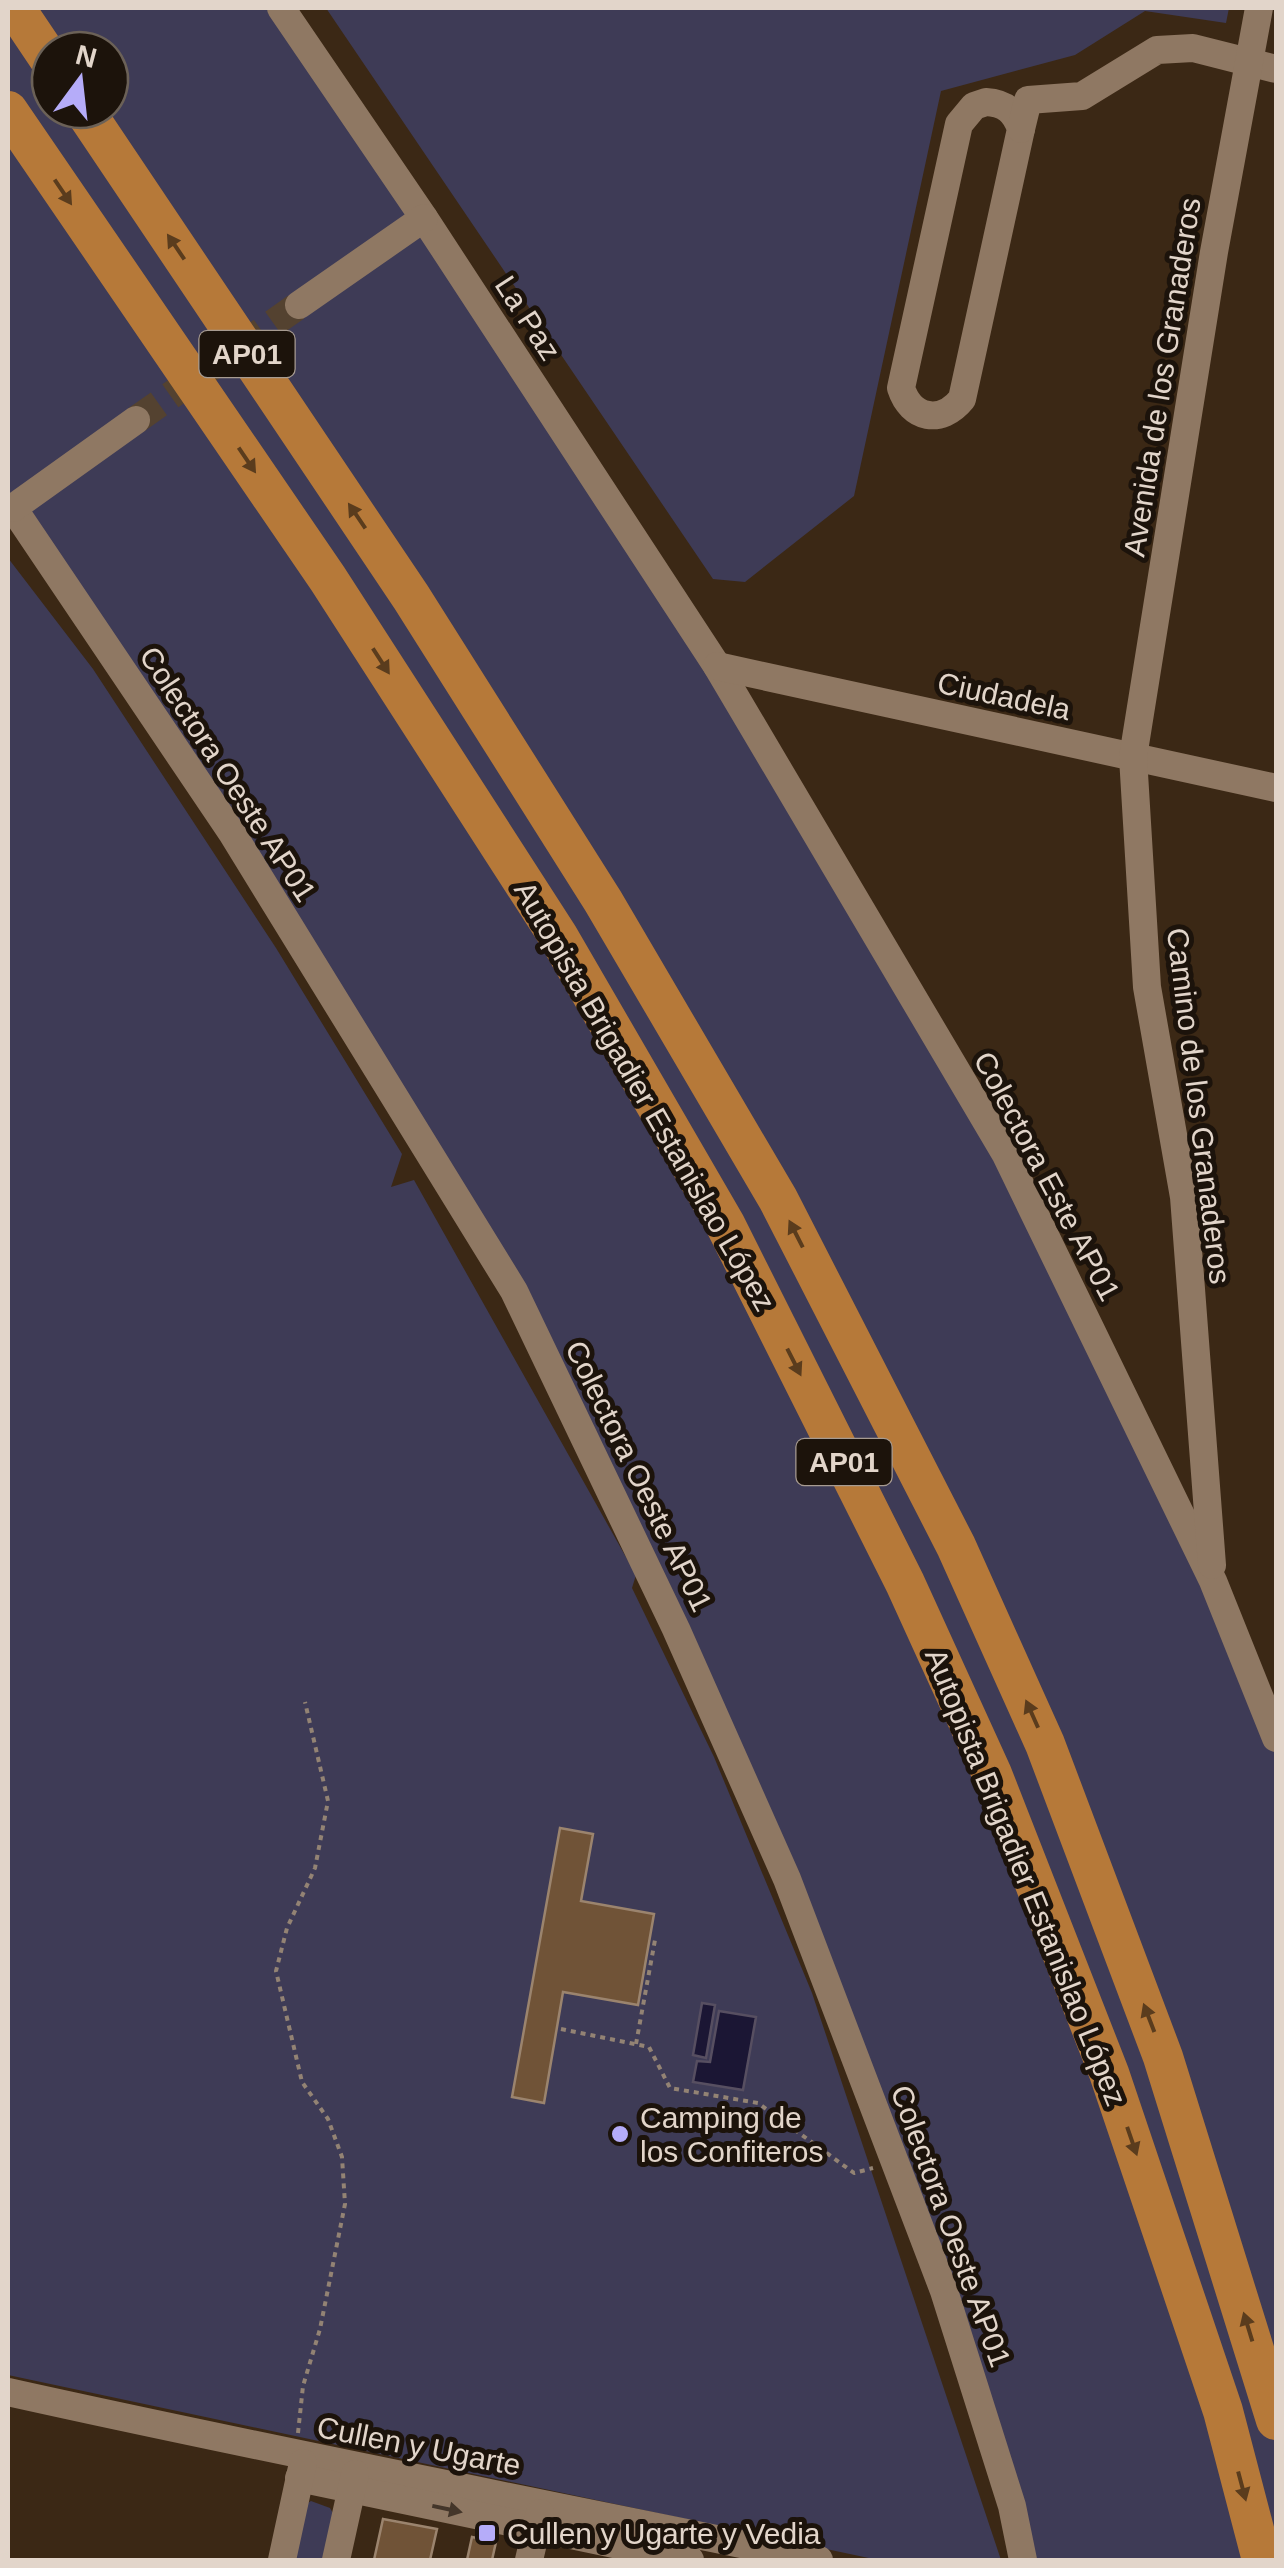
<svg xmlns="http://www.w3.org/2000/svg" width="1284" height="2568" font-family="Arial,sans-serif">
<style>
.green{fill:#3e3b56;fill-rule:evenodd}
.water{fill:#1b1634;stroke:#574f61;stroke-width:2.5}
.building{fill:#705337;stroke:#9b846e;stroke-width:2.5}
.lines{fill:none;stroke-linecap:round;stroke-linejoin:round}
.minor-tunnel{stroke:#544230;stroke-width:28;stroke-dasharray:28 14;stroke-linecap:butt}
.path{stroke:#938374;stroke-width:4;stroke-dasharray:5 5;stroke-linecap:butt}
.minor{stroke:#8f7863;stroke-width:28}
.highway{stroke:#b67939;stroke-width:40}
.oneway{fill:#5a3c1d}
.oneway2{fill:#44362a}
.poi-dot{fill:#b5acf9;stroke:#1c130b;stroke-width:4}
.labels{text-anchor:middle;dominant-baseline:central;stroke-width:10;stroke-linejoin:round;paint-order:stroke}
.shield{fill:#1c130b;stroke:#a79b91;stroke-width:2.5}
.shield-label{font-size:28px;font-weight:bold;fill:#e2d5ca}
.street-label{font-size:30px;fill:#e2d5ca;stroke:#1c130b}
.poi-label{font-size:30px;fill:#e2d5ca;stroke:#1c130b;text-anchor:start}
</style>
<rect width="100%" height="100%" fill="#3b2815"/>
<g class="green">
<path d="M8 8H281L424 218 1005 1153 1276 1738V2560H1023L897 2162 514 1291 8 507ZM50 50H110V110H50Z"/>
<path d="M326 8H1229L1226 23 1145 11 1075 55 941 91 854 496 745 582 713 579Z"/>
<path d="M8 558 93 669 276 948 402 1154 391 1187 414 1180 636 1575 632 1588 714 1757 812 1993 1001 2560H878L8 2375Z"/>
<path d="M311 2501 330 2508 335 2517 327 2560H287L301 2507Z"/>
</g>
<g class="water">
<path d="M702 2003 715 2005 706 2058 693 2055Z"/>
<path d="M719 2011 756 2017 743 2090 693 2082 697 2061 710 2062Z"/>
</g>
<g class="building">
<path d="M560 1828 593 1834 581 1901 654 1914 638 2005 563 1992 544 2103 512 2097Z"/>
<path d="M383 2519 437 2529 430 2560H374Z"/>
<path d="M472 2537 496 2542 492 2560H467Z"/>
</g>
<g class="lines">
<path class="minor-tunnel" d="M136 420 299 305"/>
<g class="path">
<path d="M561 2029 649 2047 670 2088 758 2103 854 2173 873 2168"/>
<path d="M636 2044 655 1940"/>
<path d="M298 2433 303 2386 320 2329 345 2204 342 2157 328 2119 302 2082 276 1971 287 1928 315 1868 328 1801 305 1702"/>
</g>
<g class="minor">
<path d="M281 8 424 218 717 666 1005 1153 1213 1581 1276 1738"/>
<path d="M986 102C1005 103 1015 111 1021 129L962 399C941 425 911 419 901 388L959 124 974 106Z"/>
<path d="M1021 129 1028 100 1082 96 1157 50 1193 48 1276 69"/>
<path d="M299 305 424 218"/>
<path d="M13 508 232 833 514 1291 676 1629 787 1879 944 2291 1012 2506 1023 2560"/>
<path d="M13 508 136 420"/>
<path d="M717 666 1276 788"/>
<path d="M1212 1565 1184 1197 1147 987 1133 757 1214 252 1259 8"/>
<path d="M8 2392C277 2452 548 2504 819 2560"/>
<path d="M299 2478 690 2560"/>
<path d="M282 2560 303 2463"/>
<path d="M336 2560 355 2474"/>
<path d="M529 2560 540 2513"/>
</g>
<g class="highway">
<path d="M15 8 50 60"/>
<path d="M84 110 411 597 603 901 778 1199 956 1546 1045 1744 1163 2057 1276 2420"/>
<path d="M8 111 328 579 558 936 725 1224 905 1583 992 1774 1109 2073 1223 2411 1262 2560"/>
</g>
</g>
<defs><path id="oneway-solid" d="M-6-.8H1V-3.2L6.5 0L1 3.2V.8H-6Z" transform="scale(2.5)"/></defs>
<g class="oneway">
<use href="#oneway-solid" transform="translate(63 192) rotate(56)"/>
<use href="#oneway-solid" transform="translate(176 247) rotate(-124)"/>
<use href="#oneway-solid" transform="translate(247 460) rotate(56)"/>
<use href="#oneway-solid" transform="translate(357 516) rotate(-124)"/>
<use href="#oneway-solid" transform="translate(381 661) rotate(57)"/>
<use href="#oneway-solid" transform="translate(796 1234) rotate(-117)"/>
<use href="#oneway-solid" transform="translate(794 1362) rotate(63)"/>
<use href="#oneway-solid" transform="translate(1032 1714) rotate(-114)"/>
<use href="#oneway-solid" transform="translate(1149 2018) rotate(-111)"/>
<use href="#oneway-solid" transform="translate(1132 2141) rotate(71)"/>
<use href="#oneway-solid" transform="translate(1248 2327) rotate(-107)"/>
<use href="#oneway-solid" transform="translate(1242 2486) rotate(75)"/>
</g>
<use class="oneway2" href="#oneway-solid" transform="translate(447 2509) rotate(12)"/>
<g class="poi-dot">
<circle cx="620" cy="2134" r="10"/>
<rect x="477" y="2523" width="20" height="20" rx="5"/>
</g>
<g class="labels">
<g class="shield">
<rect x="199.5" y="331" width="95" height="46" rx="8"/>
<rect x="796.5" y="1439" width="95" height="46" rx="8"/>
</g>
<g class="shield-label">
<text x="247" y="354">AP01</text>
<text x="844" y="1462">AP01</text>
</g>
<g class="street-label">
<text transform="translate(528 318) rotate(57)">La Paz</text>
<text transform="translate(1162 377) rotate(-81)">Avenida de los Granaderos</text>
<text transform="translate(1004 696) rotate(12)">Ciudadela</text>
<text transform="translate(228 774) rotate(57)">Colectora Oeste AP01</text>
<text transform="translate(645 1096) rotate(60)">Autopista Brigadier Estanislao López</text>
<text transform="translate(1199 1106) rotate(83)">Camino de los Granaderos</text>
<text transform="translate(1047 1176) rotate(62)">Colectora Este AP01</text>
<text transform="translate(639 1476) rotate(64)">Colectora Oeste AP01</text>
<text transform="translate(1026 1877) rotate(68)">Autopista Brigadier Estanislao López</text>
<text transform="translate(951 2226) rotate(70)">Colectora Oeste AP01</text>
<text transform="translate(419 2446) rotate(11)">Cullen y Ugarte</text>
</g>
<g class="poi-label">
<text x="640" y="2117">Camping de<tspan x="640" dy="34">los Confiteros</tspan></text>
<text x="507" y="2533">Cullen y Ugarte y Vedia</text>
</g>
</g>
<rect width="1284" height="2568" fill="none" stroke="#e2d5ca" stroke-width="20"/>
<g transform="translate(80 80) rotate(15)"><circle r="48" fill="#1c130b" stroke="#6b6157" stroke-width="2.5"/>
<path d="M0-8L18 38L0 25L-18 38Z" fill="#b5acf9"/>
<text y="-15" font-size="28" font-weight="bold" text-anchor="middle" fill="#e2d5ca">N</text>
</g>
</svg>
